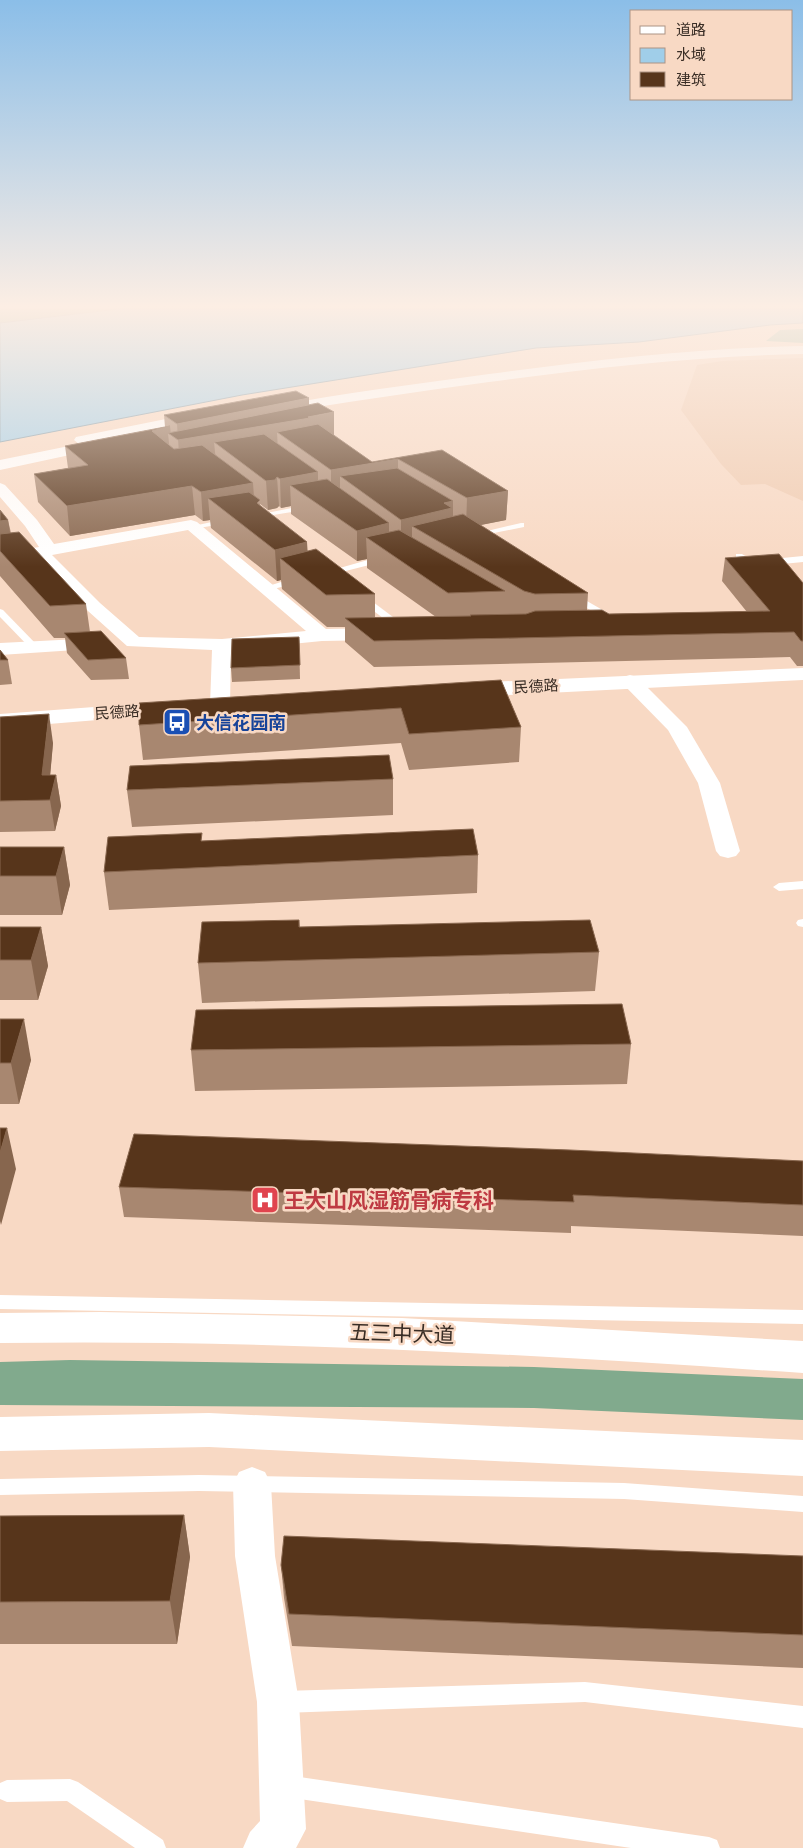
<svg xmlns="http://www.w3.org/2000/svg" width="803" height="1848" font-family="Mulish,'Noto Sans SC',sans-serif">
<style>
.built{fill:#f0ccb2}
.green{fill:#9fbca7}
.forest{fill:#81aa8d}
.water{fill:#a0cee9;stroke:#819eae}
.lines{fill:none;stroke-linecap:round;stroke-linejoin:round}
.service{fill:#fff;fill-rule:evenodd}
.minor{fill:#fff;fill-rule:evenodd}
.tertiary{fill:#fff;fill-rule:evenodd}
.secondary{fill:#fff;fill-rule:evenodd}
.primary{fill:#fff;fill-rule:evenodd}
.wall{fill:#a88770;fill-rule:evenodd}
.shaded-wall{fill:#87664e}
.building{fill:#57351b;stroke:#87664e}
.labels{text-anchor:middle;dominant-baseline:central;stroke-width:5;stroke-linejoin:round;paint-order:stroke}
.far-street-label{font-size:15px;fill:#392d25;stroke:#f8d9c4}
.transit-label{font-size:18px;font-weight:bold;fill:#164399;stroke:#f8d9c4;text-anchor:start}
.near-health-label{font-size:21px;font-weight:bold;fill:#be3a42;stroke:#f8d9c4;text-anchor:start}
.near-street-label{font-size:21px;fill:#392d25;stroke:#f8d9c4}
</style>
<rect width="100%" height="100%" fill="#f8d9c4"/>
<path class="built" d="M803 358V501L765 484 741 485 721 464 681 410 697 365 722 361Z"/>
<g class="green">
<path d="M0 309H118L0 323Z"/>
<path d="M803 329V343L766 341 780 330Z"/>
</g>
<path class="forest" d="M70 1360 534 1367 803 1379V1420L534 1408 0 1405V1362Z"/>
<path class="water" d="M118 309H803V323L770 325 639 342 536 348 242 395 0 442V323Z"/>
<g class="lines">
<g class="service">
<path d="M307 505 311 507 310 509 255 518 251 516Z"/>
<path d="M225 519 229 521 228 523 193 529 189 527Z"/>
<path d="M521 523H524V527L474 537 470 535Z"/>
<path d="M736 554H742L753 561 803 556V562L751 567 736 558Z"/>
<path d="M382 556 386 559 385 561 326 576 322 573Z"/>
<path d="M297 577 301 580 300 582 266 591 262 588Z"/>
<path d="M573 593 613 616 615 618 607 620 570 598V594Z"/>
<path d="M359 596H365L405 626V630H399L359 600Z"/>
<path d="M0 609 3 610 38 646V650H32L0 617Z"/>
<path d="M803 881V889L779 891 773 887 779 883Z"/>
<path d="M803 919V927L798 926 796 923 798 920Z"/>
<path d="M0 1295 803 1310V1324L0 1309Z"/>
<path d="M199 1475 624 1483 803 1496V1512L624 1499 199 1491 0 1495V1479Z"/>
<path d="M585 1682 803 1706V1728L585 1702 283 1713 276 1709 272 1702 276 1695 283 1691Z"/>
<path d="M286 1775 709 1837 717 1840 720 1848H631L286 1797 278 1794 275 1786 278 1778Z"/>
<path d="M70 1779 78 1782 163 1840 166 1848H135L67 1801 7 1802 0 1799V1783L7 1780Z"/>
</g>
<g class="minor">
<path d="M0 483 5 485 37 520 54 544 191 520 197 522 326 629 379 628 386 630 388 634 386 638 379 640 322 641 231 650 230 706 227 710 220 712 213 710 210 706 212 650 127 646 88 611 36 558 0 564V554L39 547 25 526 0 497ZM188 530 306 631 222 639 139 637 100 603 52 555Z"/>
<path d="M99 638 106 640 108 644 106 648 0 655V643Z"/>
<path d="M630 675 637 677 687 727 720 783 740 851 736 856 728 858 720 856 716 851 698 783 668 730 620 681 623 677Z"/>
<path d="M252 1467 265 1472 271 1484 275 1556 299 1702 306 1829 296 1848H243L250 1832 260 1821 257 1702 235 1556 233 1484 239 1472Z"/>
</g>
<g class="tertiary">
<path d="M803 668V680L467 697 459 695 456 690 459 685 467 683Z"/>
<path d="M175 701 183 703 186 708 183 713 0 728V714Z"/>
</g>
<g class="secondary">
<path d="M803 346V354C698 356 593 368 489 382 416 392 343 402 271 415L264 411 271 407C343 393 416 384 489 374 593 360 698 348 803 346Z"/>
<path d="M201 412 206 414 209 417 206 420 105 440 109 444 107 447 0 470V460L79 444 74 440 76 437Z"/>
</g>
<g class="primary">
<path d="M100 1312 402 1318 803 1341V1373C535 1355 268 1339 0 1343V1313Z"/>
<path d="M209 1413 803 1440V1476L209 1447 0 1451V1417Z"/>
</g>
</g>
<g class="wall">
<path d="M309 398V405L334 436 372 462 442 450 508 491 506 520 480 525 588 593 587 610 609 614 747 612 722 581 725 558 803 583V666H797L790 657 374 667 345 642V627H327L282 589 281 580 277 581 211 528 210 520 203 521 195 515 70 536 38 502 34 474 68 468 65 446 165 427 164 415ZM260 504 268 510 277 508 279 506 281 508 291 506V514L357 561 367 559V568L436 617H375V594L308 551 260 506Z"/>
<path d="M0 510 8 520 11 533 86 604 90 632 126 658 129 679 91 680 67 653 65 638H54L0 576Z"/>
<path d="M299 637 300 679 232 682 231 668Z"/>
<path d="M0 650 8 660 12 684 0 685Z"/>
<path d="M501 680 521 727 519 762 409 770 401 743 143 760 139 725Z"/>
<path d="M0 717 53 743 50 775H56L61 806 55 831 0 832Z"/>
<path d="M393 779V815L132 827 127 790Z"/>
<path d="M202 841 478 855 477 893 109 910 104 872Z"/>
<path d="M0 847H64L70 885 62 915H0Z"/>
<path d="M299 920 300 927 599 952 595 991 202 1003 198 963Z"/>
<path d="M0 927H41L48 966 38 1000H0Z"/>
<path d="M0 1019 31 1060 19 1104H0Z"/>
<path d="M631 1044 627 1084 195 1091 191 1050Z"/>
<path d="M803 1161V1236L571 1226V1233L124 1217 119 1187Z"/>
<path d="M184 1515 190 1557 177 1644H0V1516Z"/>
<path d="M803 1556V1668L292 1646 284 1598 281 1565Z"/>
</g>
<g class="shaded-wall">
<path d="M309 398V417L334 412V439L277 432 278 451 214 442 216 462 180 468 177 424Z"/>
<path d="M170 426 171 435 168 433 170 454 152 431Z"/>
<path d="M398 459V487L340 476V497L331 498V470Z"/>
<path d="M318 472V501L290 485 291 506 281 508 280 479Z"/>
<path d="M277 477 279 506 277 508 268 510 266 481Z"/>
<path d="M253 483 255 512 208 498 210 520 203 521 201 492Z"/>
<path d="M192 486 195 515 70 536 67 506Z"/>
<path d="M508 491 506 520 466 528 467 498Z"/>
<path d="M453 501V531L412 526V547L401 550V520L444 503Z"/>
<path d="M8 520 13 550 0 551V521Z"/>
<path d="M389 523V552L366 537 367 559 357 561V531Z"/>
<path d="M307 542 309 573 280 558 281 580 277 581 275 550Z"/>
<path d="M49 714 53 743 48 800 42 775Z"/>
<path d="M56 775 61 806 55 831 50 800Z"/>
<path d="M64 847 70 885 62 915 56 876Z"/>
<path d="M41 927 48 966 38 1000 31 960Z"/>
<path d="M24 1019 31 1060 19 1104 11 1063Z"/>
<path d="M7 1128 16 1169 1 1225 0 1221V1153Z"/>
<path d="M184 1515 190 1557 177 1644 170 1601Z"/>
</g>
<g class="building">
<path d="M296 391 309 398 177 424 164 415Z"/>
<path d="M318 403 334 412 308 417 310 418 178 440 168 433Z"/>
<path d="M318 424 372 462 442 450 508 491 467 498 398 459 331 470 277 432Z"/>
<path d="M170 426 152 431 174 449 202 445 253 483 201 492 192 486 67 506 34 474 88 465 65 446Z"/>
<path d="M264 434 318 472 280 479 277 477 275 480 266 481 214 442Z"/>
<path d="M397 468 453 501 444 503 452 508 401 520 340 476Z"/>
<path d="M327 479 389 523 357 531 290 485Z"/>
<path d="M249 492 260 500 257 503 307 542 275 550 208 498Z"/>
<path d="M0 510 8 520 0 521Z"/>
<path d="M463 514 588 593 535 594 524 591 412 526Z"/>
<path d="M399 530 505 591 448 593 366 537Z"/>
<path d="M19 532 86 604 50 606 0 551V534Z"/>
<path d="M316 549 375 594 326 595 280 558Z"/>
<path d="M779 554 803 583V641H801L794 632 374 641 345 618 471 616 470 615 526 614 535 611 602 610 609 614 770 611 725 558Z"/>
<path d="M101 631 126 658 88 660 64 633Z"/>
<path d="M299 637 300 665 231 668 232 639Z"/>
<path d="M0 650 8 660H0Z"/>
<path d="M501 680 521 727 409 734 401 708 139 725V703Z"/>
<path d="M49 714 42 775H56L50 800 0 801V717Z"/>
<path d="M389 755 393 779 127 790 130 766Z"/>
<path d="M473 829 478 855 104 872 108 837 202 833 201 841Z"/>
<path d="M0 847H64L56 876H0Z"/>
<path d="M299 920V927L590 920 599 952 198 963 202 922Z"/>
<path d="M0 927H41L31 960H0Z"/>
<path d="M622 1004 631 1044 191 1050 196 1010Z"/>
<path d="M0 1019H24L11 1063H0Z"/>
<path d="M0 1128H7L0 1153Z"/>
<path d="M134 1134 570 1150 803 1161V1205L573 1195 574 1202 119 1187Z"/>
<path d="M184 1515 170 1601 0 1602V1516Z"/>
<path d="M284 1536 803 1556V1635L289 1614 281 1565Z"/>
</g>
<linearGradient id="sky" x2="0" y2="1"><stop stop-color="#8bbee8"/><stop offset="0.54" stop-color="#fceee4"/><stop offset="1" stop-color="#fceee4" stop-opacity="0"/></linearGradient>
<rect width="803" height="567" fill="url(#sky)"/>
<defs>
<symbol id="bus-square" viewBox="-11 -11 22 22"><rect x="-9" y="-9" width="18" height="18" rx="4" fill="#1a4fb4" stroke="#f8d9c4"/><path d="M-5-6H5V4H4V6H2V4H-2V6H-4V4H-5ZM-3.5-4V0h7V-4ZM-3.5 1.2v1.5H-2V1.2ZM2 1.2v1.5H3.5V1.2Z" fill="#fff"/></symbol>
<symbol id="hospital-square" viewBox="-11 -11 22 22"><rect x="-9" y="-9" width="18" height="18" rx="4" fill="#e0444e" stroke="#f8d9c4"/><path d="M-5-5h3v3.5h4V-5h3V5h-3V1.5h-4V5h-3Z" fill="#fff"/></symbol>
</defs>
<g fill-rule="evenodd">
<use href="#bus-square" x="161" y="706" width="32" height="32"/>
<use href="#hospital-square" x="249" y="1184" width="32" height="32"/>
</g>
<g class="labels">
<g class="far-street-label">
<text transform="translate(536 686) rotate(-3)">民德路</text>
<text transform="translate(117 712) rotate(-4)">民德路</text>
</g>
<g class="transit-label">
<text x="196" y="722">大信花园南</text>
</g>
<g class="near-health-label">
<text x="284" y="1200">王大山风湿筋骨病专科</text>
</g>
<g class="near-street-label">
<text transform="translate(402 1333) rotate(2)">五三中大道</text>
</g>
</g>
<rect x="630" y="10" width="162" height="90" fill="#f8d9c4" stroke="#ac9484"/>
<rect x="640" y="26" width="25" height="8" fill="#ffffff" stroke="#ac9484"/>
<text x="676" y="35" font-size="15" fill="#392d25">道路</text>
<rect x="640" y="48" width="25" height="15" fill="#a0cee9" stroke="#ac9484"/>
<text x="676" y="60" font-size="15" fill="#392d25">水域</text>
<rect x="640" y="72" width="25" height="15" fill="#57351b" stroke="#ac9484"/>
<text x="676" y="85" font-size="15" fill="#392d25">建筑</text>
</svg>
